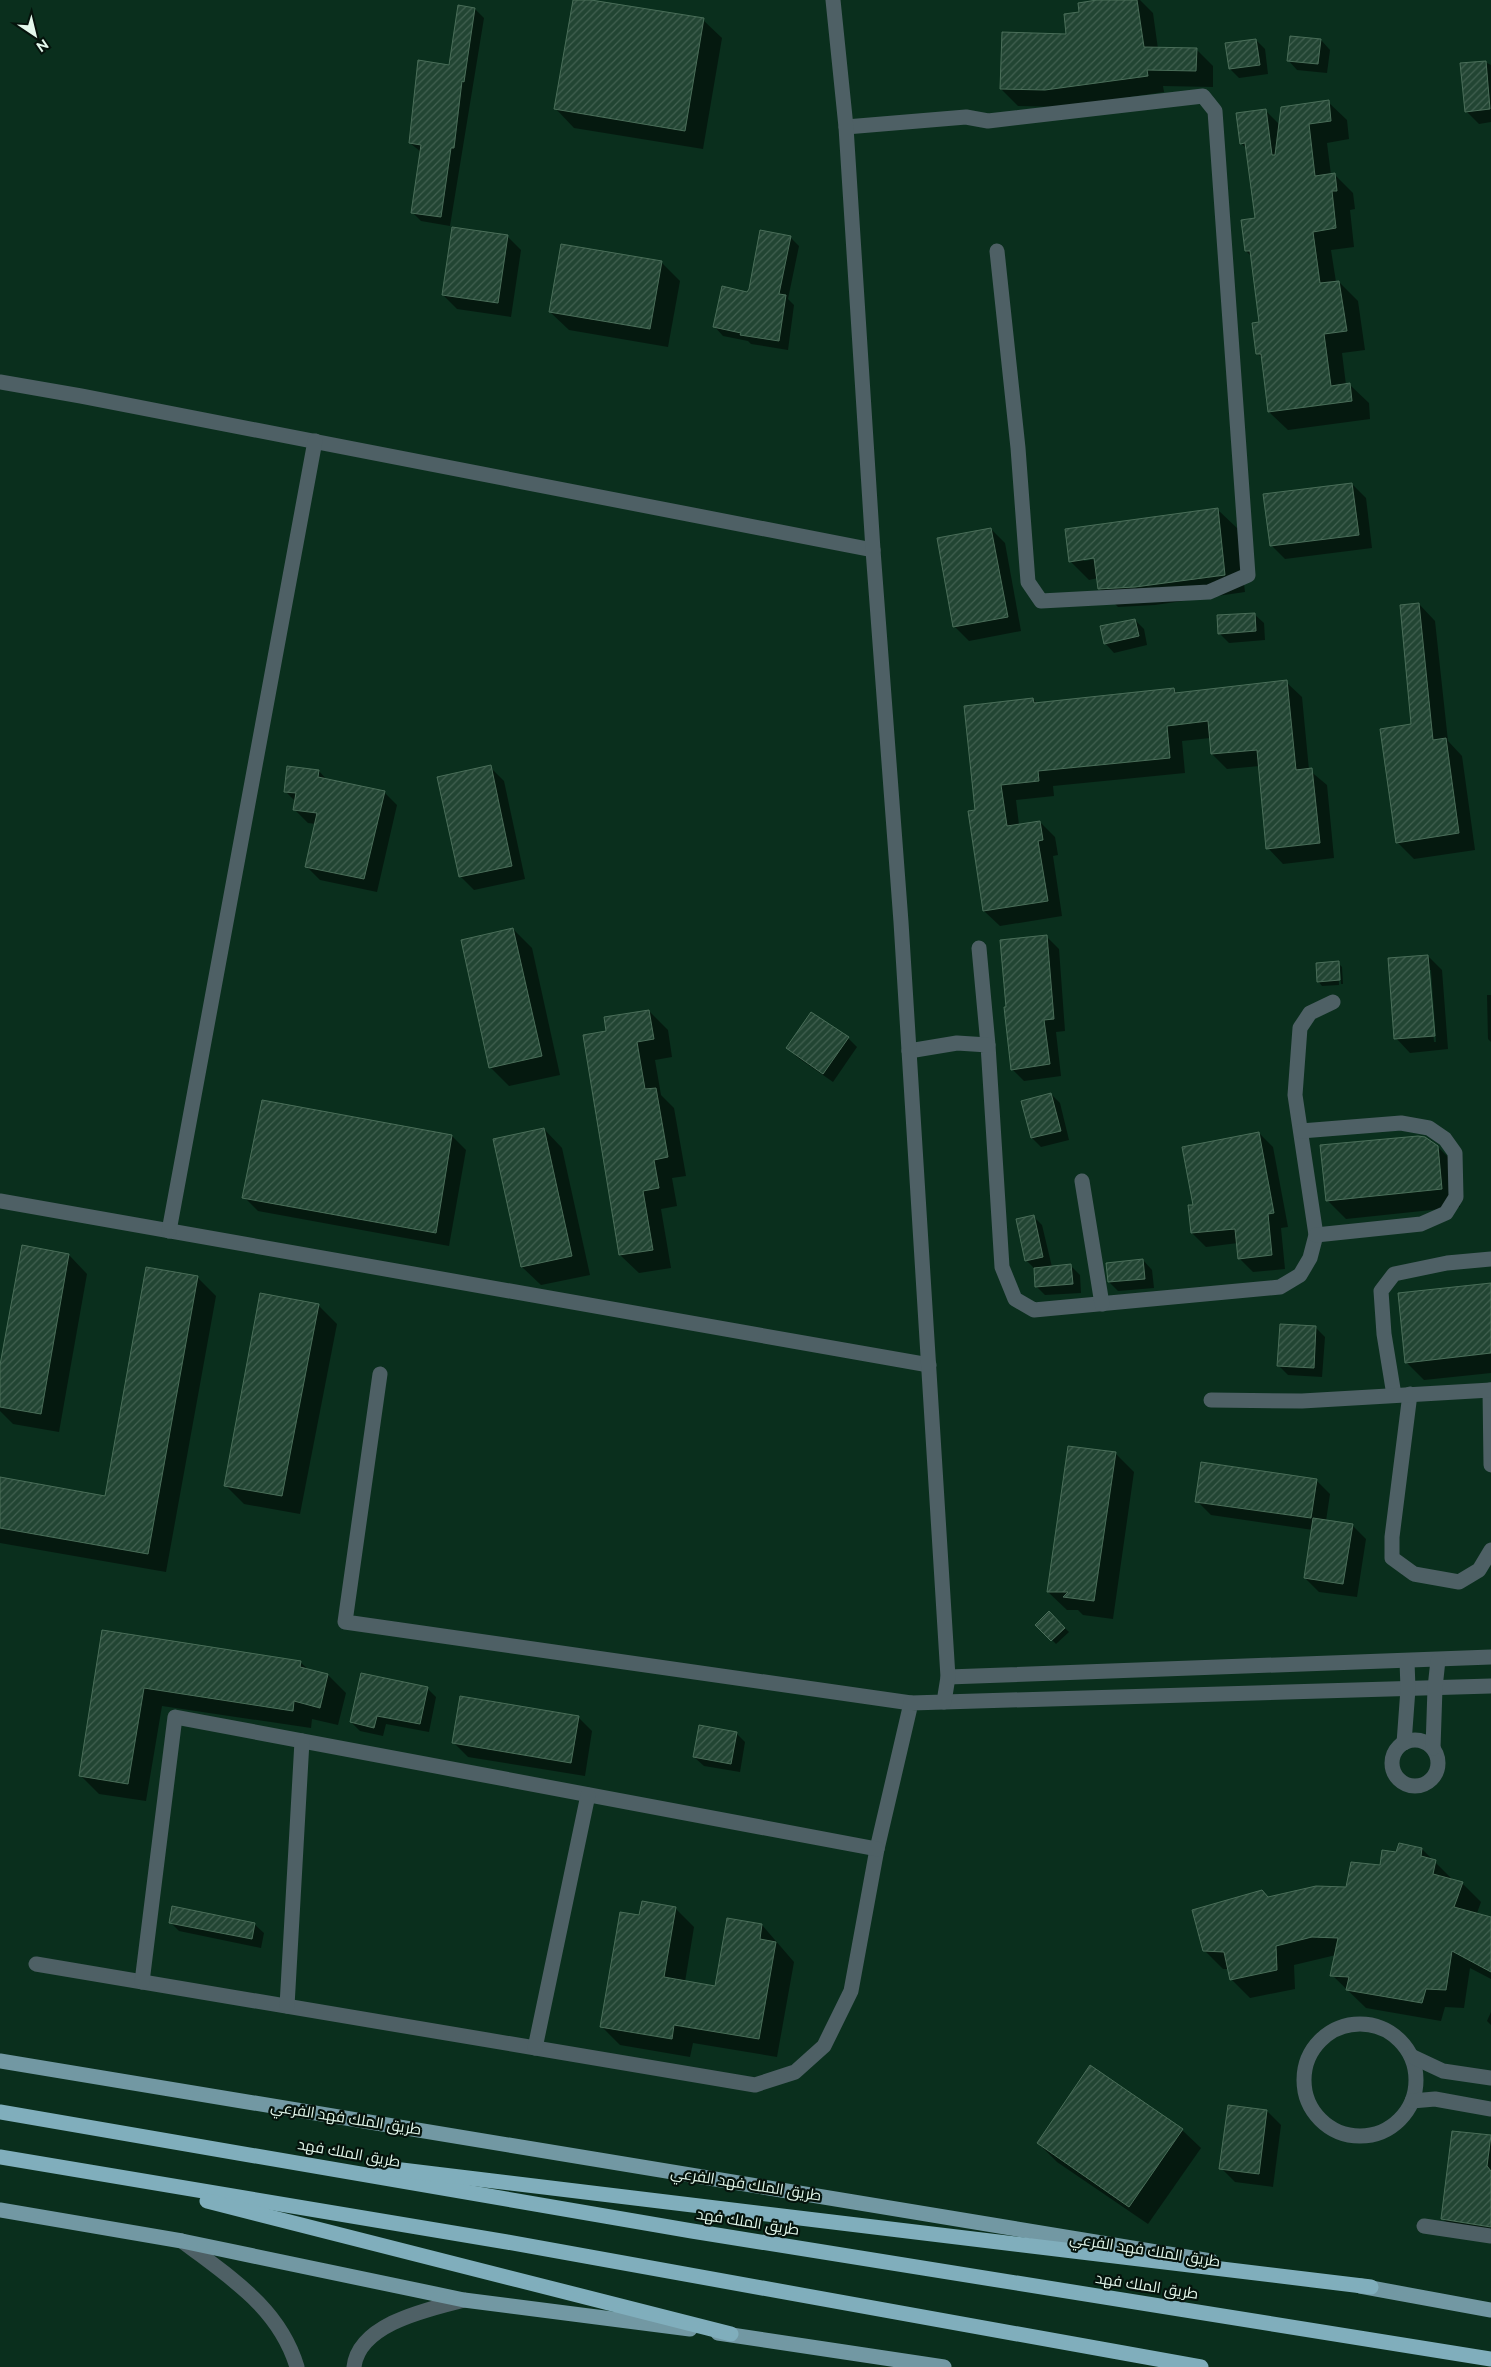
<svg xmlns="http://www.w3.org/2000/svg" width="1491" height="2367" font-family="Raleway,Cairo,sans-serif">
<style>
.shadow{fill:#0007;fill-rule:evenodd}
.building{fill:url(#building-hatch);stroke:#4a6e59}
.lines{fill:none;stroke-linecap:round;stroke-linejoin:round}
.minor{stroke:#4e6065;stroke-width:15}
.major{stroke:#7298a3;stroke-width:15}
.highway{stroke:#80aebc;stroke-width:15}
.labels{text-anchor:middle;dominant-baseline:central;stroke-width:4.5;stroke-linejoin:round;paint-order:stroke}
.street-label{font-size:15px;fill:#e4f8ec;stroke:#05130c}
</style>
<defs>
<pattern id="building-hatch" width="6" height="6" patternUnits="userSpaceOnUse" patternTransform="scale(1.25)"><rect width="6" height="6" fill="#224533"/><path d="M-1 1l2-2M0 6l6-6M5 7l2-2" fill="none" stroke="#426151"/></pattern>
</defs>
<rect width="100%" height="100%" fill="#0a2f1d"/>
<g class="shadow">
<path d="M574 0 703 20 722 38 703 149 574 128 556 109Z"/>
<path d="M1106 0H1140L1153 13 1158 49H1196L1213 66V87L1163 86 1164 92 1063 107 1018 106 1001 89 1068 35 1080 13Z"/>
<path d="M475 9 484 18 450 226 421 221 412 212 421 152 410 143 450 66Z"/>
<path d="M1256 40 1265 49 1268 74 1239 78 1230 69Z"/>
<path d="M1321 40 1330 50 1327 73 1297 70 1288 60Z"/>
<path d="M1485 62 1491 65V122L1479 124 1466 111Z"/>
<path d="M1328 102 1347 120 1349 139 1327 143 1331 175 1334 174 1353 193 1355 209 1350 210 1354 247 1331 250 1336 282H1339L1358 301 1365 350 1342 353 1346 385H1350L1369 403 1370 419 1288 430 1269 412 1263 359 1257 353 1261 323 1252 257 1246 251 1256 219 1247 149 1241 143 1265 110 1280 125Z"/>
<path d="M507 236 521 250 511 317 457 309 443 295Z"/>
<path d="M790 237 799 246 788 299 794 305 788 350 751 344 748 341 723 336 714 326 748 293Z"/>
<path d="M661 262 680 281 668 347 569 330 550 312Z"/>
<path d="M1352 484 1366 498 1372 548 1285 559 1271 545Z"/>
<path d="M1218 510 1237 528 1245 592 1155 605 1118 607 1099 588 1098 578 1089 580 1070 561ZM1100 556 1101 558 1084 561V558Z"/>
<path d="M991 529 1005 543 1021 631 969 641 955 627 938 539Z"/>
<path d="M1419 604 1435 621 1448 741 1462 756 1475 850 1414 859 1397 842 1412 725Z"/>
<path d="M1254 614 1264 623 1265 640 1229 643 1220 634Z"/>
<path d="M1135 620 1144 629 1147 645 1114 653 1105 643Z"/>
<path d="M1286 682 1302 697 1309 770 1327 785 1334 858 1283 864 1268 848 1260 766 1227 769 1212 754 1210 738 1182 741 1185 773 1053 786 1054 796 1016 800 1019 825 1040 822 1055 837 1058 855 1053 856 1062 916 1000 926 984 911 976 811 1033 699 1038 704 1174 689 1178 694Z"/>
<path d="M490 767 504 781 525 879 474 890 460 876Z"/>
<path d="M319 771 327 780 384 792 397 805 377 892 320 880 307 867 316 824 308 823 295 810 296 802 285 791Z"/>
<path d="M513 929 532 948 560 1075 509 1086 491 1068Z"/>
<path d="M1047 937 1059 949 1065 1031 1056 1032 1061 1076 1024 1081 1012 1069 1007 1008Z"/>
<path d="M1428 956 1442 970 1448 1049 1410 1053 1396 1038ZM1428 970H1431L1436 1042H1434Z"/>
<path d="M1338 963 1342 967 1343 984H1341L1340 965H1338L1339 985 1322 986 1318 981Z"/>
<path d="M1487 995H1491V1042L1488 1039Z"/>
<path d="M649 1011 668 1030 672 1057 655 1060 661 1095 674 1108 686 1176 672 1178 677 1206 661 1209 671 1268 639 1273 620 1255 608 1032Z"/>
<path d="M848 1038 857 1047 833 1082 797 1057 788 1048Z"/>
<path d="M1051 1094 1060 1103 1069 1140 1041 1147 1032 1138Z"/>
<path d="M263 1101 452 1136 466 1150 449 1246 258 1211 244 1197Z"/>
<path d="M544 1129 562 1148 590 1275 541 1285 522 1267Z"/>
<path d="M1259 1133 1273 1147 1288 1227 1281 1228 1285 1269 1253 1272 1239 1258 1238 1243 1206 1247 1192 1233 1194 1206Z"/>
<path d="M1438 1147 1457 1166 1460 1207 1346 1219 1327 1200Z"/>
<path d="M1033 1216 1042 1225 1052 1267 1071 1266 1080 1275 1081 1293 1045 1295 1036 1286 1035 1269 1026 1260Z"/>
<path d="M69 1255 87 1274 59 1432 13 1424 0 1411V1372Z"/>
<path d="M1143 1260 1152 1270 1154 1288 1118 1291 1109 1282Z"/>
<path d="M197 1277 216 1296 166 1572 0 1543V1479L106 1497Z"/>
<path d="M1491 1284V1373L1424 1380 1407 1363Z"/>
<path d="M318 1305 337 1324 300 1514 244 1504 225 1485Z"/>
<path d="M1316 1328 1325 1337 1322 1377 1288 1375 1279 1366Z"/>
<path d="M1115 1453 1134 1472 1113 1619 1083 1615 1078 1610H1067L1048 1592Z"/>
<path d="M1316 1480 1330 1494 1326 1521 1352 1525 1366 1539 1357 1597 1319 1592 1305 1578 1313 1530 1211 1515 1197 1501Z"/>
<path d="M1049 1613 1069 1632 1056 1644 1037 1625Z"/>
<path d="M103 1631 300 1662 310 1671 328 1675 346 1693 338 1725 312 1719 311 1728 162 1706 146 1801 99 1794 80 1775Z"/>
<path d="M427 1688 436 1697 429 1732 386 1724 383 1736 360 1731 351 1722Z"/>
<path d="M578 1717 592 1731 585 1776 468 1757 454 1743Z"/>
<path d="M736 1733 745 1742 740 1772 704 1766 694 1757Z"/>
<path d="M1422 1849 1454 1881 1463 1884 1481 1902 1477 1913 1491 1918V1979L1470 1968 1464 2008 1445 2007 1441 2021 1366 2008 1332 1975 1336 1955 1294 1965 1295 1989 1250 1998 1231 1979 1229 1969H1223L1204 1950 1268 1898 1347 1888 1381 1867 1397 1853Z"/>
<path d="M675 1908 694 1927 685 1982 716 1987 762 1925 794 1962 777 2057 693 2043 690 2057 620 2045 601 2026 640 1917Z"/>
<path d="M170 1922 254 1924 264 1933 261 1948 179 1931Z"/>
<path d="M1491 2012V2025L1487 2021Z"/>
<path d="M1267 2111 1281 2125 1273 2187 1235 2182 1221 2168Z"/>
<path d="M1182 2130 1201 2148 1148 2224 1057 2162 1038 2143Z"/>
<path d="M1453 2133 1491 2136V2239L1460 2235 1443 2219Z"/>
</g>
<g class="building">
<path d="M573 0H591L704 18 685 131 554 109Z"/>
<path d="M1097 0H1137L1144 47 1197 48 1196 71 1147 70 1148 76 1045 90 1000 89 1002 32 1066 34 1064 14 1079 12 1078 3Z"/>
<path d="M458 5 475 8 464 82 462 81 454 148H451L441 217 411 213 421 145 409 143 418 60 449 65Z"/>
<path d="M1290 36 1321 39 1318 64 1287 61Z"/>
<path d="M1256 39 1260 65 1229 69 1225 43Z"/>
<path d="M1486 61 1490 109 1465 112 1460 63Z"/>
<path d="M1329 100 1331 121 1309 124 1315 176 1335 173 1337 191H1332L1336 228 1313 232 1320 283 1339 281 1347 331 1324 334 1331 386 1350 383 1352 401 1268 412 1261 354H1256L1252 323 1259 322 1250 251H1245L1241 220 1255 218 1245 143 1240 144 1236 113 1266 109 1272 155H1275L1281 107Z"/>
<path d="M452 227 508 235 498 303 442 295Z"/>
<path d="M760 230 791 236 779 294 786 295 779 341 740 335 741 333 713 327 722 286 747 292 749 289Z"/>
<path d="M561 244 662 261 650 329 549 312Z"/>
<path d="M1352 483 1359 535 1270 546 1263 494Z"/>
<path d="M1218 508 1225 575 1135 587 1098 589 1094 558 1069 562 1065 529Z"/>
<path d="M991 528 1008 617 953 627 937 538Z"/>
<path d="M1419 603 1433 740 1446 738 1459 833 1396 843 1380 729 1411 724 1400 605Z"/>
<path d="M1255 613 1256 631 1218 634 1217 615Z"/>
<path d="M1135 619 1139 636 1104 644 1100 626Z"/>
<path d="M1287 680 1296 770 1312 768 1320 843 1266 849 1257 750 1211 754 1208 721 1167 726 1170 758 1038 771 1039 781 1001 785 1007 826 1040 821 1043 840 1038 841 1048 901 983 911 968 811 975 810 964 706 1033 698 1034 703 1174 688 1175 693Z"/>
<path d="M491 765 512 866 459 877 437 777Z"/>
<path d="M287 766 319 770 318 777 385 791 364 879 305 867 317 813 293 810 296 793 284 792Z"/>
<path d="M513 928 542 1056 489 1068 461 940Z"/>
<path d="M1047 935 1054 1019 1044 1020 1050 1064 1011 1070 1004 1007H1006L1000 940Z"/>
<path d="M1428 955 1435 1036 1394 1039 1388 958Z"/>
<path d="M1339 961 1340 980 1317 982 1316 963Z"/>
<path d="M649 1010 654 1039 637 1042 645 1089 656 1088 668 1157 654 1160 659 1188 643 1191 653 1250 619 1255 583 1035 606 1031 604 1017Z"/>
<path d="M811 1012 849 1037 823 1074 786 1048Z"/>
<path d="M1051 1093 1061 1131 1031 1138 1021 1101Z"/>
<path d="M262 1100 452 1135 436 1233 242 1198Z"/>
<path d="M544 1128 572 1256 521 1267 493 1139Z"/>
<path d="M1259 1132 1274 1213 1268 1214 1272 1255 1238 1259 1235 1229 1191 1233 1188 1205H1193L1182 1147Z"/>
<path d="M1418 1136 1425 1137 1438 1146 1442 1189 1326 1201 1320 1145Z"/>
<path d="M1034 1215 1043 1257 1025 1261 1016 1219Z"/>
<path d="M22 1245 69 1254 41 1414 0 1407V1365Z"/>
<path d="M1143 1259 1145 1279 1108 1282 1106 1263Z"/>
<path d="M1071 1264 1073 1284 1035 1287 1034 1268Z"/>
<path d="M146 1267 198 1276 148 1554 0 1528V1477L105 1496Z"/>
<path d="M1491 1283V1353L1405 1363 1398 1293Z"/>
<path d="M260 1293 319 1304 282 1496 224 1486Z"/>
<path d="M1280 1324 1316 1326 1314 1368 1277 1366Z"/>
<path d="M1068 1446 1116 1452 1094 1601 1063 1597 1068 1592H1047Z"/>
<path d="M1201 1462 1317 1479 1311 1518 1195 1502Z"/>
<path d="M1313 1518 1353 1524 1343 1584 1304 1578Z"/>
<path d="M1049 1611 1065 1628 1051 1641 1035 1625Z"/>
<path d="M102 1630 301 1661 300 1667 328 1674 320 1708 294 1701 293 1711 144 1688 128 1784 79 1776Z"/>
<path d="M361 1673 428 1687 420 1724 377 1716 374 1728 350 1722Z"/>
<path d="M460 1696 579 1716 571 1763 452 1743Z"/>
<path d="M699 1725 737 1732 731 1764 693 1757Z"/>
<path d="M1399 1843 1422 1848 1421 1856 1436 1860 1433 1874 1463 1882 1454 1907 1491 1917V1972L1452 1951 1446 1990 1426 1989 1422 2003 1346 1990 1349 1977 1330 1976 1338 1938 1312 1937 1276 1946 1277 1970 1230 1980 1224 1952 1203 1951 1192 1910 1262 1890 1268 1897 1316 1886 1346 1887 1351 1862 1380 1865 1382 1850 1396 1852Z"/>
<path d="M642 1901 676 1907 664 1977 715 1986 727 1918 762 1924 760 1939 776 1942 759 2039 674 2025 672 2039 600 2027 620 1912 639 1915Z"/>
<path d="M172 1906 255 1923 252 1939 169 1923Z"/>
<path d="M1090 2065 1183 2129 1129 2207 1037 2143Z"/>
<path d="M1228 2105 1267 2110 1259 2174 1219 2169Z"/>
<path d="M1452 2131 1491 2135 1487 2166 1491 2171V2227L1441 2219Z"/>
</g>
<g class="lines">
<g class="minor">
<path d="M846 127 966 117 988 121 1203 96 1215 111 1248 575 1209 592 1041 601 1028 582 1018 448 997 251"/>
<path d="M0 382 81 396 873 550"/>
<path d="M979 948 988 1045"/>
<path d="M909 1051 957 1043 988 1045 1002 1267 1015 1299 1034 1310 1280 1287 1300 1275 1310 1258 1316 1235 1295 1095 1300 1028 1310 1013 1333 1002"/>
<path d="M1301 1131 1401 1123 1429 1128 1445 1139 1455 1153 1456 1197 1446 1213 1421 1224 1316 1235"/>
<path d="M1082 1181 1102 1304"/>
<path d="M0 1201 929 1365"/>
<path d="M169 1231 315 441"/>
<path d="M380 1374 345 1622 911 1703"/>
<path d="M1490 1390 1491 1465"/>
<path d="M1410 1394 1392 1537V1558L1414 1574 1459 1582 1479 1570 1491 1550"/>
<path d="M1394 1395 1384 1334 1381 1291 1394 1274 1447 1263 1491 1259"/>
<path d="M1211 1400 1302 1401 1491 1390"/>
<path d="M948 1677 1491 1657"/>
<path d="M944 1702 1491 1686"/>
<circle cx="1415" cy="1763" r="23"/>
<path d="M1404 1743 1408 1689 1407 1661"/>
<path d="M1433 1748 1435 1688 1438 1660"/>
<path d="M36 1964 755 2085 795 2072 824 2046 851 1991 877 1849 911 1703 944 1702 948 1677 901 922 873 550 846 127 833 0"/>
<path d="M142 1982 175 1717 877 1849"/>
<path d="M287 2006 302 1741"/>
<circle cx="1360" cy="2080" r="56"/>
<path d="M535 2048 588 1795"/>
<path d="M1411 2056 1443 2071 1491 2078"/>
<path d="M1412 2101 1435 2099 1491 2109"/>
<path d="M1424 2226 1491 2236"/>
<path d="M182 2241C229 2277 279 2307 297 2367"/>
<path d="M354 2367C359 2323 430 2309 464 2300"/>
</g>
<g class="major">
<path d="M0 2061 1211 2261"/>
<path d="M0 2210 182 2241 464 2300 690 2329"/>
<path d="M1360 2286 1491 2310"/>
<path d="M718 2333 944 2367"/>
</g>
<g class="highway">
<path d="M0 2112 692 2231 1491 2359"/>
<path d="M0 2157 507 2242 1201 2367"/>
<path d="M377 2167 1371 2287"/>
<path d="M207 2201 731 2334"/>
</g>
</g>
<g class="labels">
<g class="street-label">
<text transform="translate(346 2118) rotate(9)">طريق الملك فهد الفرعي</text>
<text transform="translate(349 2153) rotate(10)">طريق الملك فهد</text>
<text transform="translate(746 2184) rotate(9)">طريق الملك فهد الفرعي</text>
<text transform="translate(748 2222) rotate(9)">طريق الملك فهد</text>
<text transform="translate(1145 2250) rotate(9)">طريق الملك فهد الفرعي</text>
<text transform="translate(1147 2286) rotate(9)">طريق الملك فهد</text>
</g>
</g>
<g transform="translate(35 35) rotate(145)" stroke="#05130c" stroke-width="4" paint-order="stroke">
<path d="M0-4L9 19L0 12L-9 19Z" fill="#e4f8ec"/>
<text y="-8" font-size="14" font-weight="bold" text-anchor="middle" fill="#e4f8ec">N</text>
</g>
</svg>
